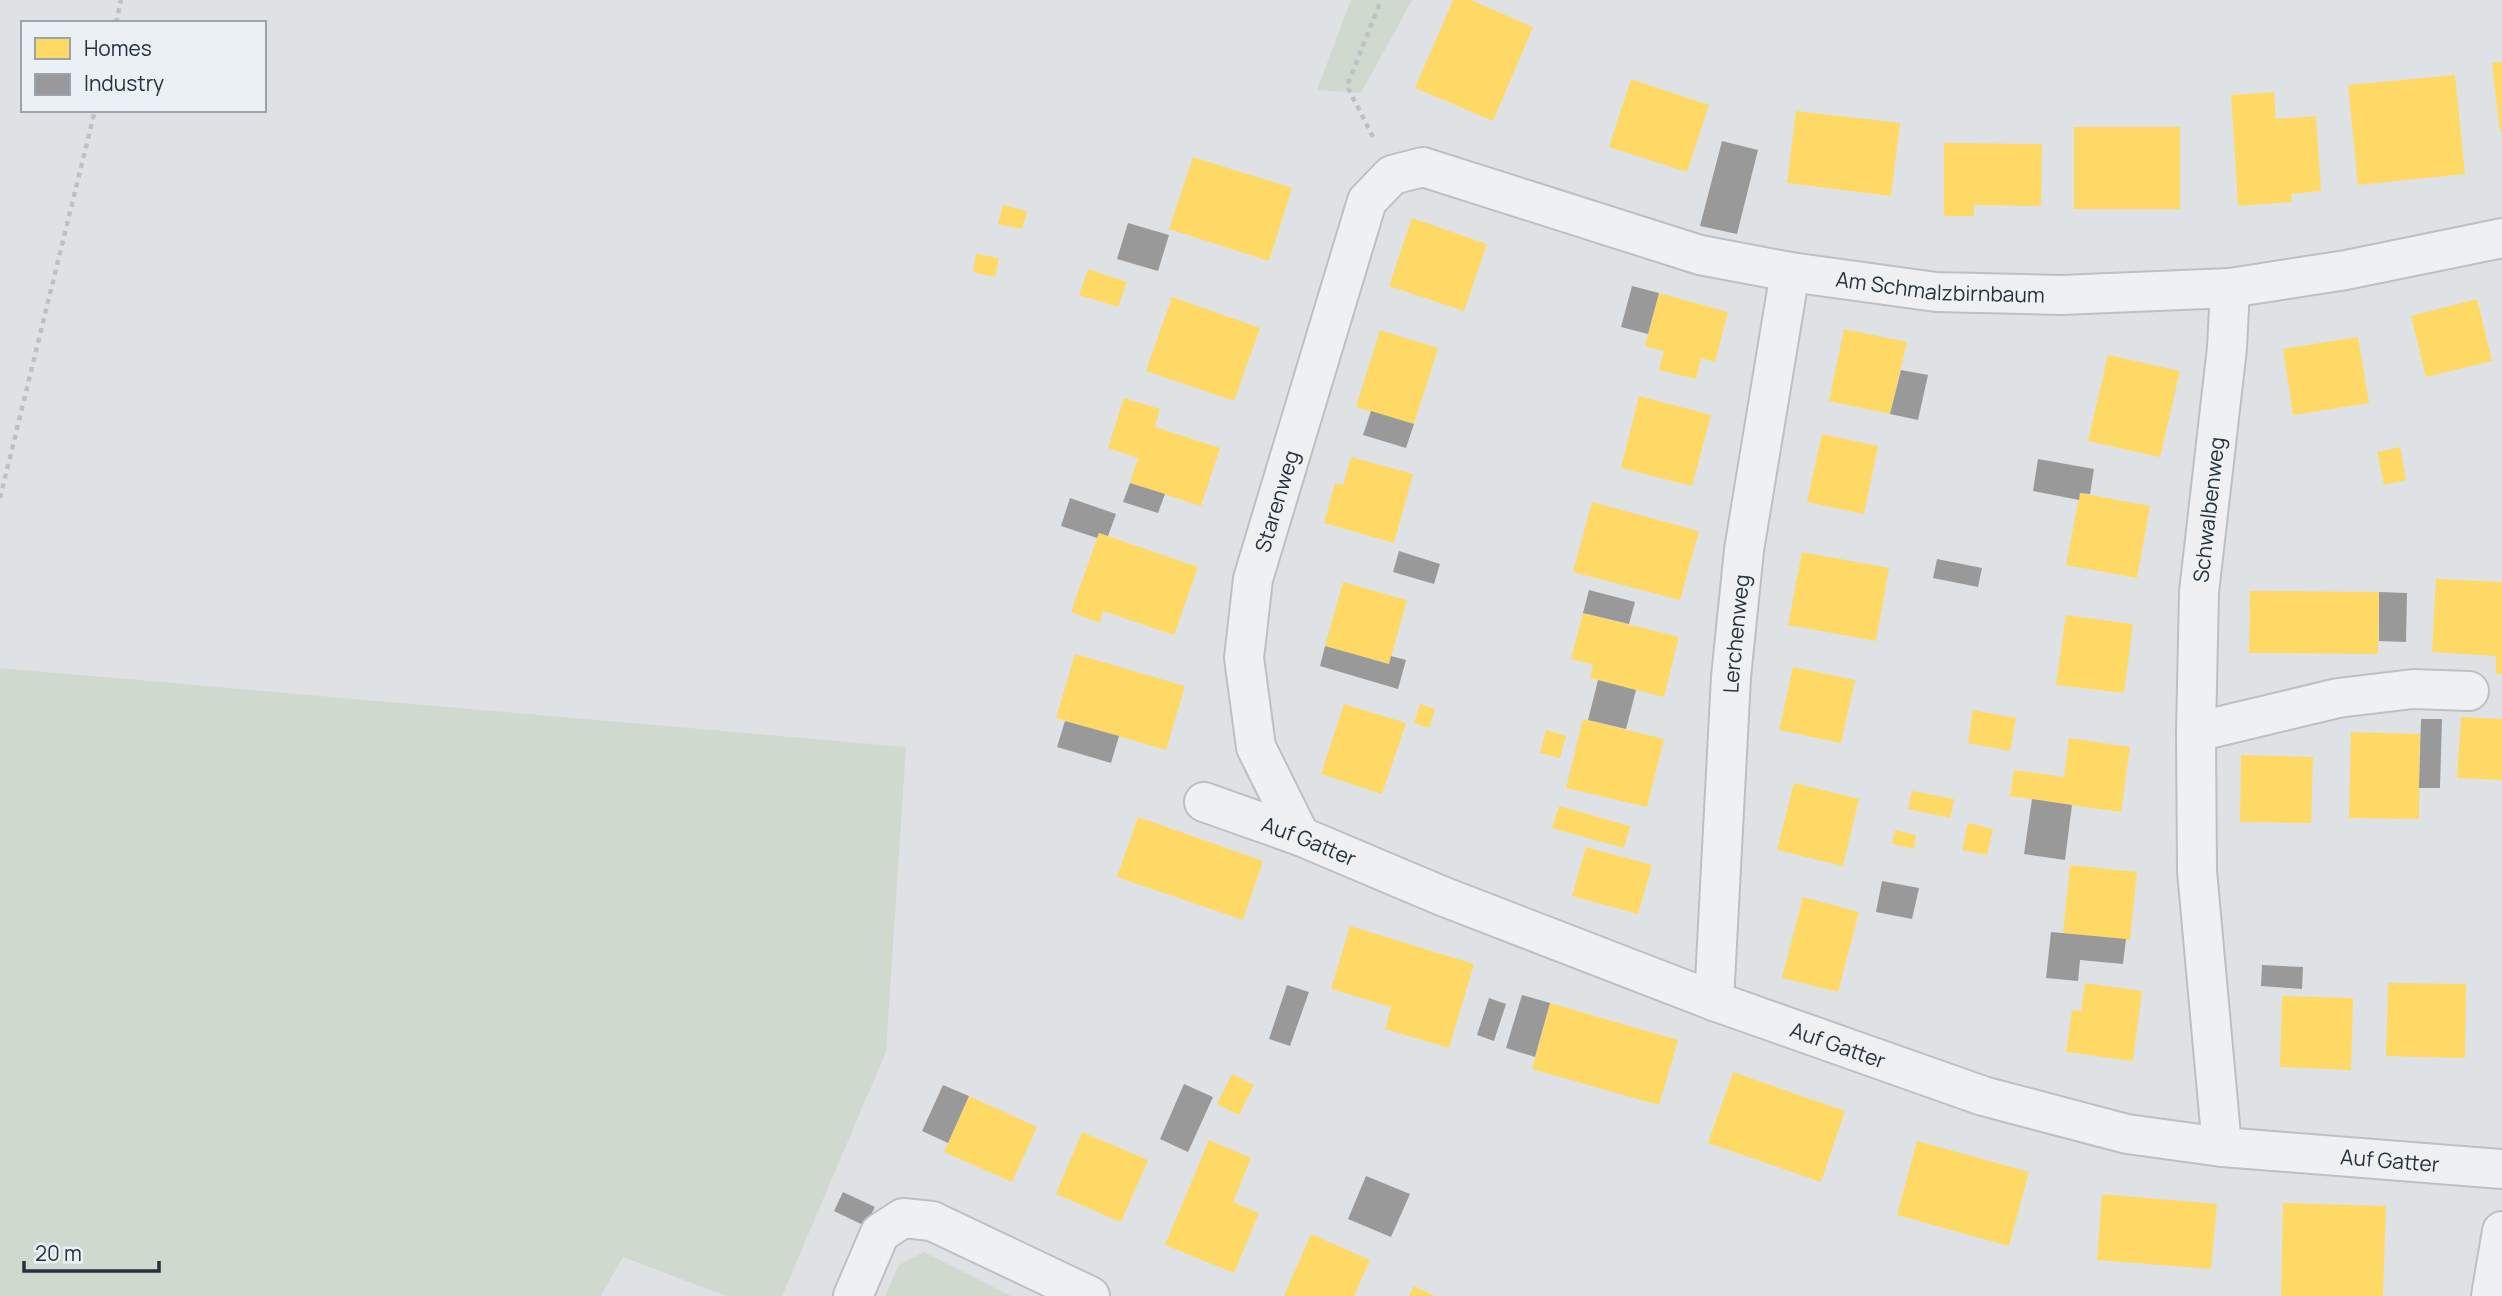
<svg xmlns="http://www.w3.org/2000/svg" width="2502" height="1296" font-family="Manrope,sans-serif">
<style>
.green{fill:#d0d9ce}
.homes{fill:#ffd966}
.industry{fill:#999}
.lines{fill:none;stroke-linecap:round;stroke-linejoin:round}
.minor-casing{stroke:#bdc0c2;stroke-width:42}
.path{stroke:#bdc1c4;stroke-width:4.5;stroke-dasharray:5 5;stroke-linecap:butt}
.minor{stroke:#eef0f1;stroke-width:38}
.labels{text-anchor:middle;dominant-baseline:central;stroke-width:7;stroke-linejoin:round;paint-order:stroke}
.street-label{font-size:21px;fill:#24313f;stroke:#ebf0f5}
</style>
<rect width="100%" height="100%" fill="#dfe2e4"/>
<g class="green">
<path d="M1351 0H1412L1361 93 1317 90Z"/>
<path d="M0 668 906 747 886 1052 782 1296H726L623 1257 601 1296H0Z"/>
<path d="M924 1252 1011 1296H885L899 1265Z"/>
</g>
<g class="homes">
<path d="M1453 0H1471L1533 27 1493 121 1415 88Z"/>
<path d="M2502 62V132H2500L2492 63Z"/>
<path d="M2455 75 2465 174 2358 185 2348 85Z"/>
<path d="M1631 79 1709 105 1687 172 1609 147Z"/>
<path d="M2274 92 2276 119 2316 116 2321 191 2291 194 2292 202 2238 206 2231 95Z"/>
<path d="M1796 111 1900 123 1891 196 1787 183Z"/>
<rect x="2074" y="127" width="106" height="82"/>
<path d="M1944 143 2042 144 2041 206 1974 205V216H1944Z"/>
<path d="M1193 157 1292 188 1269 261 1169 229Z"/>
<path d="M1003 205 1027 211 1022 229 998 224Z"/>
<path d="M1412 218 1487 244 1464 311 1389 286Z"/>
<path d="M976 254 999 258 995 277 973 272Z"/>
<path d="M1088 269 1127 282 1118 307 1079 295Z"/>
<path d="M1659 293 1728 312 1715 362 1701 358 1696 379 1659 370 1664 351 1645 346Z"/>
<path d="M1172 297 1260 328 1234 401 1146 371Z"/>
<path d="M2477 299 2492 361 2426 377 2411 316Z"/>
<path d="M1844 329 1907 342 1890 414 1829 401Z"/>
<path d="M1380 330 1438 348 1414 424 1356 407Z"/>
<path d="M2358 337 2369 403 2293 415 2283 349Z"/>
<path d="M2108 355 2180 371 2160 457 2088 441Z"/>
<path d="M1639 396 1711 415 1692 486 1621 468Z"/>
<path d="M1124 398 1160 409 1155 427 1220 448 1201 506 1130 483 1138 458 1108 448Z"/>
<path d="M1822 434 1878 446 1864 514 1807 502Z"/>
<path d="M2400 447 2406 480 2384 485 2377 452Z"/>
<path d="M1351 457 1413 474 1394 543 1324 523 1335 483 1343 485Z"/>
<path d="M2080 493 2150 506 2137 578 2066 565Z"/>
<path d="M1592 502 1699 531 1680 600 1573 572Z"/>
<path d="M1099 533 1198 567 1174 635 1103 611 1100 623 1071 612Z"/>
<path d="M1802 552 1889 568 1876 641 1788 625Z"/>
<path d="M2436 579 2502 582V674H2496V656L2432 652Z"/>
<path d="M1343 582 1407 600 1389 664 1325 646Z"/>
<path d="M2250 591 2379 592 2378 654 2249 653Z"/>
<path d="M1583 613 1679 637 1664 697 1590 678 1593 665 1571 659Z"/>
<path d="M2066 615 2133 624 2124 693 2056 685Z"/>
<path d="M1075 654 1185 686 1166 750 1056 718Z"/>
<path d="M1793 667 1855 680 1841 743 1779 730Z"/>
<path d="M1344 704 1406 723 1382 794 1321 774Z"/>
<path d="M1420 704 1435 709 1429 728 1414 723Z"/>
<path d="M1973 710 2016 718 2010 751 1968 743Z"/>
<path d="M2461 717 2502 719V780L2457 778Z"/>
<path d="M1583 719 1664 739 1647 807 1566 788Z"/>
<path d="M1546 730 1566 736 1560 758 1540 753Z"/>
<path d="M2351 732 2420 734 2419 819 2349 818Z"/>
<path d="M2069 738 2130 747 2121 812 2010 796 2014 770 2064 777Z"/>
<path d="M2241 755 2313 757 2311 823 2240 822Z"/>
<path d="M1794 783 1859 799 1843 866 1777 850Z"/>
<path d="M1912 791 1954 799 1950 818 1908 809Z"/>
<path d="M1559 806 1630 826 1624 848 1552 828Z"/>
<path d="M1138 817 1263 861 1243 920 1117 877Z"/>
<path d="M1968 823 1993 829 1987 855 1962 850Z"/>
<path d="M1895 830 1916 835 1914 849 1892 844Z"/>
<path d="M1586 847 1652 865 1638 914 1572 896Z"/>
<path d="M2070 865 2137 872 2130 940 2063 933Z"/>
<path d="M1803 897 1859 912 1838 992 1782 978Z"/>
<path d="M1350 926 1474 964 1449 1048 1385 1029 1391 1007 1331 989Z"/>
<path d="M2085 983 2142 991 2133 1061 2066 1052 2072 1010 2081 1011Z"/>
<path d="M2388 983 2466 984 2465 1058 2386 1056Z"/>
<path d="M2282 996 2353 998 2351 1070 2280 1067Z"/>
<path d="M1550 1003 1678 1040 1659 1105 1532 1069Z"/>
<path d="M1733 1072 1845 1111 1821 1182 1708 1143Z"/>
<path d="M1232 1074 1254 1085 1239 1115 1217 1104Z"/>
<path d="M969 1096 1037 1127 1012 1182 944 1152Z"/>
<path d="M1082 1132 1148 1160 1121 1222 1056 1194Z"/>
<path d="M1209 1140 1251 1158 1233 1202 1259 1213 1234 1273 1165 1245Z"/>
<path d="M1917 1141 2029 1172 2009 1246 1897 1215Z"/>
<path d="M2102 1194 2217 1204 2211 1269 2097 1260Z"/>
<path d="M2283 1203 2386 1206 2383 1296H2281Z"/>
<path d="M1311 1234 1370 1260 1354 1296H1284Z"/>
<path d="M1414 1286 1435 1296H1409Z"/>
</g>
<g class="industry">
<path d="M1722 141 1758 150 1737 234 1700 226Z"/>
<path d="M1128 223 1169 235 1158 271 1117 259Z"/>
<path d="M1632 286 1659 293 1648 334 1621 327Z"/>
<path d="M1901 370 1928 375 1918 420 1890 414Z"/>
<path d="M1371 411 1414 424 1406 448 1363 435Z"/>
<path d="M2038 459 2094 469 2090 494 2080 493 2079 500 2033 491Z"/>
<path d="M1130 483 1165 494 1158 513 1123 502Z"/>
<path d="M1070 498 1116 514 1108 536 1099 533 1097 538 1061 526Z"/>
<path d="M1399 551 1440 564 1434 584 1393 572Z"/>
<path d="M1937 559 1982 568 1978 587 1933 578Z"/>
<path d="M1589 590 1635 602 1629 624 1583 613Z"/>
<path d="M2379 592 2407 593 2406 642 2379 641Z"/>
<path d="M1325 646 1389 664 1391 656 1406 660 1398 689 1320 666Z"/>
<path d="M1598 680 1636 690 1626 729 1588 720Z"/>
<path d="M2421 719H2442L2440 788H2419Z"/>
<path d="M1065 721 1119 736 1111 763 1057 747Z"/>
<path d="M2032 799 2072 805 2065 860 2024 854Z"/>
<path d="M1882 881 1919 888 1912 919 1876 912Z"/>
<path d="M2051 932 2126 939 2123 964 2080 960 2078 981 2046 978Z"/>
<path d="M2262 965 2303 967 2302 989 2261 986Z"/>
<path d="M1287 985 1309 992 1290 1046 1269 1039Z"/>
<path d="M1522 995 1550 1003 1535 1057 1506 1048Z"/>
<path d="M1489 998 1506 1004 1494 1041 1477 1035Z"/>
<path d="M1184 1084 1213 1097 1188 1152 1160 1139Z"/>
<path d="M943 1085 969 1096 948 1143 922 1131Z"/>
<path d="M1366 1176 1410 1194 1391 1237 1348 1219Z"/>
<path d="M843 1192 875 1207 865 1226 834 1211Z"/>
</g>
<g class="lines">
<defs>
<g id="minor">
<path d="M2196 732 2338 698 2413 689 2469 691"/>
<path id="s1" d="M1204 802 1300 836 1442 896 1714 1001 1983 1096 2127 1134 2222 1147 2502 1169"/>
<path id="s2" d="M1300 836 1256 747 1244 658 1253 579 1367 201 1392 175 1423 167 1700 255 1790 272 1936 292 2061 295 2230 288 2346 270 2502 238"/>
<path id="s3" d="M1714 1001 1731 677 1744 550 1790 272"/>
<path id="s4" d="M2222 1147 2197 871 2196 732 2199 592 2227 348 2230 288"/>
<path d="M853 1296 880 1233 903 1218 932 1221 1090 1296"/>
<path d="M2491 1296 2502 1231"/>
</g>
</defs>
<use href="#minor" class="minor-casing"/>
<g class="path">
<path d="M116 23 121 0"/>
<path d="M1373 137 1347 86 1381 0"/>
<path d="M0 498 95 110"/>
</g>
<use href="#minor" class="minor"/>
</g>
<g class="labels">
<g class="street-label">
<text stroke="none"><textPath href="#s2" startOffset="1265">Am Schmalzbirnbaum</textPath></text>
<text stroke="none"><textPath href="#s2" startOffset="350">Starenweg</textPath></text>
<text stroke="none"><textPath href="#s4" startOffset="639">Schwalbenweg</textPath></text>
<text stroke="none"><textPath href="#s3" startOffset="368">Lerchenweg</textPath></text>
<text stroke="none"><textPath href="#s1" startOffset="112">Auf Gatter</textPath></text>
<text stroke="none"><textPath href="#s1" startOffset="679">Auf Gatter</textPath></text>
<text stroke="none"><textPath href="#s1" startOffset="1246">Auf Gatter</textPath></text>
</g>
</g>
<rect x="21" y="21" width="245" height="91" fill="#ebf0f5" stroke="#9ba4ac" stroke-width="2"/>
<rect x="35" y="38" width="35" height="21" fill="#ffd966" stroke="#9ba4ac" stroke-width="2"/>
<text x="84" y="56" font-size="21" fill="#24313f">Homes</text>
<rect x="35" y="74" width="35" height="21" fill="#999999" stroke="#9ba4ac" stroke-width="2"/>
<text x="84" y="91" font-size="21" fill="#24313f">Industry</text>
<path d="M24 1261v10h135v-10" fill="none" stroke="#24313f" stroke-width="3.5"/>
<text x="35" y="1261" font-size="21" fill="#24313f" stroke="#ebf0f5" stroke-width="5" paint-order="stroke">20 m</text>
</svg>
